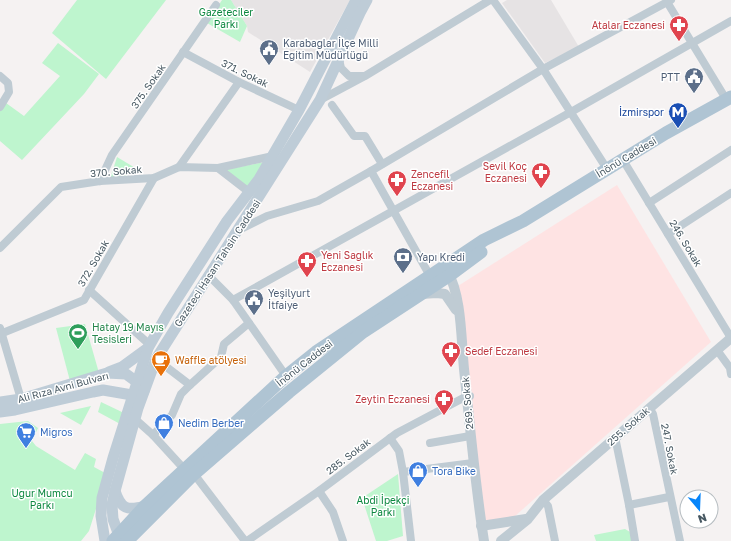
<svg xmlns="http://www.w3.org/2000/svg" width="731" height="541" font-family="'Golos Text',sans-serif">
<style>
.education{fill:#e6e3e4}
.medical{fill:#fee3e3}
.green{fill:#bef5ce}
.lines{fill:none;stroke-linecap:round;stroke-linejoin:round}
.minor{stroke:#bfcbd3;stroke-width:8}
.tertiary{stroke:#bfcbd3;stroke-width:10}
.secondary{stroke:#beccd7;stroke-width:11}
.primary{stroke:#afc4d3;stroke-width:13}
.labels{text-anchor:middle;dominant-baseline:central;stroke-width:3;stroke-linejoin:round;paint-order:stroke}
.park-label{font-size:10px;fill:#0d8840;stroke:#fff}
.health-label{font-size:10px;fill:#be3a42;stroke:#fff;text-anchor:end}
.service-label{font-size:10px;fill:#4e5e75;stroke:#fff;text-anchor:start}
.street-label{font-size:10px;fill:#475862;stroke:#fff}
.transit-label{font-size:10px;fill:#164399;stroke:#fff;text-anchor:end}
.leisure-label{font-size:10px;fill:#27864d;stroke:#fff;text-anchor:start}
.food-label{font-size:10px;fill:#c56008;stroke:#fff;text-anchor:start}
.shop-label{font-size:10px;fill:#366cbe;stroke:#fff;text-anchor:start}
</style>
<rect width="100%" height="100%" fill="#f5f2f2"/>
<g class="education">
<path d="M231 0H350L310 72 248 32 247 26Z"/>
<path d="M507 0H551L579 47 545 63 502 3Z"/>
</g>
<path class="medical" d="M617 185 711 342 505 525 485 523 458 286Z"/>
<g class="green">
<path d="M77 0H166L106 79 52 33Z"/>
<path d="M222 0H231L247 26 240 42 207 23Z"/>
<path d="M58 43 99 74 84 94 22 160 0 141V111L6 103 24 116 60 76 42 63Z"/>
<path d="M117 157 142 172 110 179Z"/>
<path d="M270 161 251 190 223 170Z"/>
<path d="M85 324 99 373 70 381 56 328Z"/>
<path d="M101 402 124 413 122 425 98 412Z"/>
<path d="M91 406 81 425 60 413Z"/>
<path d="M28 421 38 428 32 441 36 446 75 470 85 453 96 459 94 467 107 474 89 531 81 541H0V424Z"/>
<path d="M398 474 403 536 387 541H376L362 498Z"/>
<path d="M625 529 630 532 632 541H596L594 535Z"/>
</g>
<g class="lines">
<g class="minor">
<path d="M493 0 543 69 607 169"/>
<path d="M667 2 726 99"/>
<path d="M183 52 239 82 299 110"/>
<path d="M339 59 341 68 349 76H364"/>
<path d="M0 76 8 83 9 92 0 107"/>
<path d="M320 100 365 76 490 0"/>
<path d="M332 105 354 136H365L382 164"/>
<path d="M623 160 731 338"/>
<path d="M179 167 239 82"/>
<path d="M218 168 273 156"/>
<path d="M371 171 430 276"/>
<path d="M100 181 112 155 216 5"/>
<path d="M649 203 731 150"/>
<path d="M239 230 267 216 318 201 371 171 543 69 671 0"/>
<path d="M668 234 731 193"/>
<path d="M0 248 61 187 100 181 154 178 179 167 218 168 249 192"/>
<path d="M208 275 233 300 286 376"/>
<path d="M89 290 150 345"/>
<path d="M233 300 571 112 731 21"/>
<path d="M0 328 21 399"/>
<path d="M0 334 84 300 154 178"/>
<path d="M717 350 730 368 731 374"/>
<path d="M156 359 190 385 221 357 224 344 249 323"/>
<path d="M649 408 653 414 680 541"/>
<path d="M135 419 153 435 185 470"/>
<path d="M153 435 172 415 181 394 190 385"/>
<path d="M615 437 629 505 635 541"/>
<path d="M390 438 399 451 403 472 411 541"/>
<path d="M430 443 470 436"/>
<path d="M403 472 473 463"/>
<path d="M194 474 245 541"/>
<path d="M319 491 333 512 343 541"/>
<path d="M543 500 548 506 555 541"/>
<path d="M629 505 669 497"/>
<path d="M247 541 319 491 397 433 467 396H470"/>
</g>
<g class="tertiary">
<path d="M447 270C462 297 461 338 464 369 470 426 475 484 484 541"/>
<path d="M421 294 437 293 445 294 456 310"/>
<path d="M481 526 526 519"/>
<path d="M501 541 528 519 543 500 731 338"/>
</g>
<g class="secondary">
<path d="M109 372 122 367 148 348"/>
<path d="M0 402 21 399 107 373 126 374 137 382 144 391 132 395 103 390 93 392 15 410 0 412"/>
<path d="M115 491C121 509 127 511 145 506"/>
<path d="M105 541 101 516 102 498 113 458 148 348 168 313 227 221 259 179 299 110 356 0"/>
<path d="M121 541 113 519 112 505 115 491 138 408 156 359 320 100 360 13 367 0"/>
</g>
<g class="primary">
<path d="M113 541 145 506 286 376 316 352 484 240 523 221 666 133 731 97"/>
<path d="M127 541 194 474 289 392 363 332 450 275 481 252"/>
</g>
</g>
<defs>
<symbol id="pharmacy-pin" viewBox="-11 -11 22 30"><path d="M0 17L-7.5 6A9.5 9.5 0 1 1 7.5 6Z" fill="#e0444e" stroke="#fff"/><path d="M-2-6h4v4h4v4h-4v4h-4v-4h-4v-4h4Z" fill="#fff"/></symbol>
<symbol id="civic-pin" viewBox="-11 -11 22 30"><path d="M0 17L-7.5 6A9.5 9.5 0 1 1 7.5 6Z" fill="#5c6f8a" stroke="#fff"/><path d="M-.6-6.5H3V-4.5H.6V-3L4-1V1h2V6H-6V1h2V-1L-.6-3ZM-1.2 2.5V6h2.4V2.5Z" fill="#fff"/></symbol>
<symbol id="metro-pin" viewBox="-11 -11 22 30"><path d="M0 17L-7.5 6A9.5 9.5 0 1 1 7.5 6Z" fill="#1a4fb4" stroke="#fff"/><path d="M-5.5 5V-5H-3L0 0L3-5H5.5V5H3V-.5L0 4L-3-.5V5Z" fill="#fff"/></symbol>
<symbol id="bank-pin" viewBox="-11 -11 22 30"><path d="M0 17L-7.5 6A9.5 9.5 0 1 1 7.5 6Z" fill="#5c6f8a" stroke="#fff"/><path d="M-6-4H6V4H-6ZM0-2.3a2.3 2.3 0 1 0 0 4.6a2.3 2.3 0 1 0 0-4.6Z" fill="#fff"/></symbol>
<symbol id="stadium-pin" viewBox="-11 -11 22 30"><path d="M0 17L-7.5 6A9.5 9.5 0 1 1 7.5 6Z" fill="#2e9e5b" stroke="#fff"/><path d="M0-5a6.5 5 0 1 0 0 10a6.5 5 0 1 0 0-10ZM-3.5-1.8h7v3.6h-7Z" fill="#fff"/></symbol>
<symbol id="cafe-pin" viewBox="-11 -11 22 30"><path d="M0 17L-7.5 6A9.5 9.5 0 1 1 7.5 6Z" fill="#e8710a" stroke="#fff"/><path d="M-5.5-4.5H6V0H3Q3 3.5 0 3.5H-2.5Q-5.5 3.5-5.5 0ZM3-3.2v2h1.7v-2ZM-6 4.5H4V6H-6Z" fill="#fff"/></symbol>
<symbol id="shop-pin" viewBox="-11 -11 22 30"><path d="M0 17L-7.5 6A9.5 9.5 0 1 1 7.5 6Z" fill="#3f7fe0" stroke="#fff"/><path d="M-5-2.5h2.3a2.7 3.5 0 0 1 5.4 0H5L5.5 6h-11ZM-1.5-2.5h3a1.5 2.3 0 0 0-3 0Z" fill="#fff"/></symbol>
<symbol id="supermarket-pin" viewBox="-11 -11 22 30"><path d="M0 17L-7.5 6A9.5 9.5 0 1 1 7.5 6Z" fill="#3f7fe0" stroke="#fff"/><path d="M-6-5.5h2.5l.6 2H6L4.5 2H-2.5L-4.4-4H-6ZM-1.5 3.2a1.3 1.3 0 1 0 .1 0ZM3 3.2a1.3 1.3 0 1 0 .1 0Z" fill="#fff"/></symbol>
</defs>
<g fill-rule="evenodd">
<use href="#pharmacy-pin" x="668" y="14" width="22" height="30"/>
<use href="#civic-pin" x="258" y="38" width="22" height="30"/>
<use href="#civic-pin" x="683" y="66" width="22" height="30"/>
<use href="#metro-pin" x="667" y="101" width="22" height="30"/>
<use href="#pharmacy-pin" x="530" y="161" width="22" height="30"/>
<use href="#pharmacy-pin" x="386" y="169" width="22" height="30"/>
<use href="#bank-pin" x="392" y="246" width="22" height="30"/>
<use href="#pharmacy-pin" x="296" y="250" width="22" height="30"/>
<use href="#civic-pin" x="243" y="288" width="22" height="30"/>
<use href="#stadium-pin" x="67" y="322" width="22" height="30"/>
<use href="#pharmacy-pin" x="440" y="340" width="22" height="30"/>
<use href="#cafe-pin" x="150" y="349" width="22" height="30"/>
<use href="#pharmacy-pin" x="433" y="388" width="22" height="30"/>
<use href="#shop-pin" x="153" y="412" width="22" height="30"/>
<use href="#supermarket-pin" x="15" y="421" width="22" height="30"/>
<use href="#shop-pin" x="407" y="460" width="22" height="30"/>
</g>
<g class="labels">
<g class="park-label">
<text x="226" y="12">Gazeteciler<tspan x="226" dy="12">Parkı</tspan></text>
<text x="42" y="493">Uğur Mumcu<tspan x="42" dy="12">Parkı</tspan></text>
<text x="383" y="500">Abdi İpekçi<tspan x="383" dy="12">Parkı</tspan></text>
</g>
<g class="health-label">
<text x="665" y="25">Atalar Eczanesi</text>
<text x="527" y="166">Sevil Koç<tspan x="527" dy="12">Eczanesi</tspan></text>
<text x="411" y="174" text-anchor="start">Zencefil<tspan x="411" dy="12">Eczanesi</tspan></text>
<text x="321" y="255" text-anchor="start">Yeni Sağlık<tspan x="321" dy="12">Eczanesi</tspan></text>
<text x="465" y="351" text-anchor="start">Sedef Eczanesi</text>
<text x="430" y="399">Zeytin Eczanesi</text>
</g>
<g class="service-label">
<text x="283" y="43">Karabağlar İlçe Milli<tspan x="283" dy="12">Eğitim Müdürlüğü</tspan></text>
<text x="680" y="77" text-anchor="end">PTT</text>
<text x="417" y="257">Yapı Kredi</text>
<text x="268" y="293">Yeşilyurt<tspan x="268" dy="12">İtfaiye</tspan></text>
</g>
<g class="street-label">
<text transform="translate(245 73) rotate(26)">371. Sokak</text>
<text transform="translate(148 86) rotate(-55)">375. Sokak</text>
<text transform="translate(626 157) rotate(-31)">İnönü Caddesi</text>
<text transform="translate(116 171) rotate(-5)">370. Sokak</text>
<text transform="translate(686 243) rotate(59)">246. Sokak</text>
<text transform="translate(93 263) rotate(-60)">372. Sokak</text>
<text transform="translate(217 263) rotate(-57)">Gazeteci Hasan Tahsin Caddesi</text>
<text transform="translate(304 363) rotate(-38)">İnönü Caddesi</text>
<text transform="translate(63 387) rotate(-15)">Ali Rıza Avni Bulvarı</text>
<text transform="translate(467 403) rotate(-95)">269. Sokak</text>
<text transform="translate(628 426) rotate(-41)">255. Sokak</text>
<text transform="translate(670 449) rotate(79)">247. Sokak</text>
<text transform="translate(348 456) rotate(-37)">285. Sokak</text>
</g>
<g class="transit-label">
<text x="664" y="112">İzmirspor</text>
</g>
<g class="leisure-label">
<text x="92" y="327">Hatay 19 Mayıs<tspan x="92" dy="12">Tesisleri</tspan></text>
</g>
<g class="food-label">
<text x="175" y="360">Waffle atölyesi</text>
</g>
<g class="shop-label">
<text x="178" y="423">Nedim Berber</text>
<text x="40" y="432">Migros</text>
<text x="432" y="471">Tora Bike</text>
</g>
</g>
<g transform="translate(699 509) rotate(161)"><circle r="19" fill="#ffffff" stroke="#b5bcc0"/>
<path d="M0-3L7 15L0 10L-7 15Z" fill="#0785fa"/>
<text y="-6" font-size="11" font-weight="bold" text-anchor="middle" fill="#475862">N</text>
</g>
</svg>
